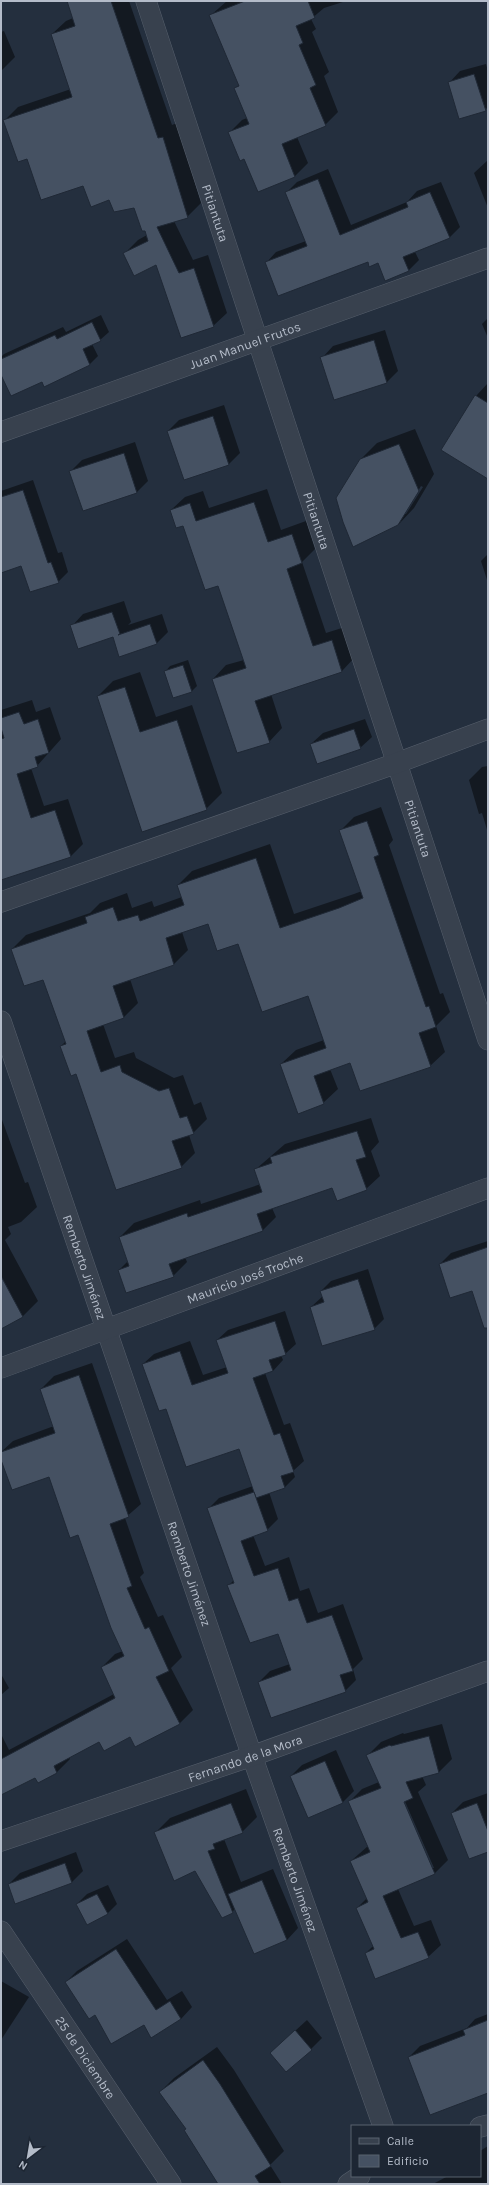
<svg xmlns="http://www.w3.org/2000/svg" width="489" height="2185" font-family="Karla,sans-serif">
<style>
.shadow{fill:#0007;fill-rule:evenodd}
.building{fill:#455162;stroke:#1f2835}
.lines{fill:none;stroke-linecap:round;stroke-linejoin:round}
.street-casing{stroke:#565f6c;stroke-width:21}
.street{stroke:#38414e;stroke-width:20}
.labels{text-anchor:middle;dominant-baseline:central;stroke-width:3;stroke-linejoin:round;paint-order:stroke}
.street-label{font-size:13px;fill:#b4bcc9;stroke:#1d2633}
</style>
<rect width="100%" height="100%" fill="#242f3e"/>
<g class="shadow">
<path d="M68 1H129L172 125 177 123 201 203 187 217 174 221 193 260 208 255 227 313 213 326 157 263 124 254 138 240 147 235 135 207 110 199 28 158 4 121 18 107 71 89 52 34 66 21 73 18Z"/>
<path d="M227 1H346L324 8 311 19 316 29 312 32 329 72 324 76 338 112 325 125 297 137 308 163 295 176 259 191 245 158 229 133 242 120 247 118 235 88 239 85 211 15Z"/>
<path d="M4 31 15 57 1 71V32Z"/>
<path d="M486 64 488 71V107L485 110 449 83 460 71Z"/>
<path d="M488 160V208L474 173Z"/>
<path d="M328 169 351 225 407 202 417 191 441 182 460 227 449 238 415 252 419 260 408 271 379 262 368 261 266 263 276 252 306 241 286 193 297 182Z"/>
<path d="M101 315 109 332 100 340 92 344 98 356 90 364 44 385 42 381 1 373V357L4 354 63 327 66 332Z"/>
<path d="M488 318V338L482 324Z"/>
<path d="M385 330 398 371 387 382 335 399 322 358 333 346Z"/>
<path d="M488 383V478L476 396Z"/>
<path d="M224 405 240 453 229 464 184 479 168 431 179 420Z"/>
<path d="M415 429 434 474 414 508 398 525 361 459 377 443ZM421 486 423 487 406 514H404Z"/>
<path d="M135 442 148 481 137 492 71 471 82 460Z"/>
<path d="M33 480 58 553 62 552 68 572 58 582 22 565 1 572V491Z"/>
<path d="M267 489 281 530 306 521 315 549 302 562 326 633 345 627 355 657 342 671 271 694 282 728 269 742 213 679 226 665 244 660 219 584 183 525 171 510 185 497 203 491 209 508Z"/>
<path d="M488 554V583L481 561Z"/>
<path d="M124 601 131 622 128 625 162 614 168 632 157 643 72 626 83 614Z"/>
<path d="M188 660 197 686 192 691 165 672 170 666Z"/>
<path d="M140 672 156 717 192 705 222 793 206 809 98 696 113 681Z"/>
<path d="M32 700 36 712 50 707 61 739 37 766 31 768 44 806 68 799 83 844 71 856 1 879V710Z"/>
<path d="M365 719 372 737 360 748 311 744 323 733Z"/>
<path d="M488 766V833L482 813 479 814 469 780 482 767Z"/>
<path d="M381 807 393 840 389 845 440 994 443 993 450 1012 436 1026 445 1052 430 1066 351 1062 330 1069 338 1089 323 1103 281 1064 296 1050 324 1040 309 995 208 923 182 932 188 950 174 964 130 979 138 1003 124 1017 103 1024 115 1058 134 1052 136 1058 174 1078 183 1075 194 1105 201 1102 207 1119 193 1133 189 1135 195 1153 181 1167 77 1073 61 1046 66 1041 44 979 12 949 26 935 90 913 100 903 127 893 132 908 152 901 154 907 182 897 178 885 192 871 270 844 294 914 354 894 362 891 340 831 354 817Z"/>
<path d="M1 1117 25 1183 28 1182 37 1207 21 1222 8 1227 11 1234 5 1240 38 1301 23 1316 1 1328Z"/>
<path d="M371 1118 379 1142 371 1151 380 1176 366 1189 333 1187 272 1208 276 1217 262 1231 185 1257 187 1262 173 1276 119 1270 128 1261 120 1237 134 1223 200 1200 201 1204 261 1184 256 1169 285 1144Z"/>
<path d="M488 1241V1314L473 1290 440 1264 451 1253Z"/>
<path d="M368 1269 384 1319 374 1329 311 1307 323 1296 321 1291 331 1281Z"/>
<path d="M285 1311 296 1344 285 1354 281 1355 283 1360 273 1371 265 1373 284 1425 290 1423 304 1461 293 1471 295 1477 285 1487 269 1492 278 1519 267 1530 253 1535 265 1566 289 1557 300 1591 309 1588 318 1613 343 1604 363 1659 353 1669 356 1680 345 1691 259 1682 270 1671 290 1664 278 1632 228 1586 234 1580 208 1509 219 1498 253 1486 239 1447 166 1408 143 1364 154 1354 190 1341 203 1375 227 1367 217 1340 228 1330Z"/>
<path d="M92 1363 141 1504 125 1518 144 1573 140 1577 158 1617 163 1615 182 1657 171 1668 193 1710 180 1723 136 1746 130 1735 99 1741 69 1757 70 1759 57 1772 38 1782 35 1776 1 1794V1734L9 1750 114 1694 102 1667 115 1654 123 1651 79 1534 49 1476 1 1457V1452L13 1441 54 1426 41 1389 54 1376Z"/>
<path d="M1 1674 9 1688 1 1695Z"/>
<path d="M442 1724 452 1759 439 1772 422 1776 426 1785 418 1792 448 1860 435 1873 398 1889 414 1926 431 1920 441 1945 428 1957 366 1953 373 1946 357 1908 367 1898 351 1861 368 1846 349 1802 362 1789 379 1782 368 1755 381 1742 403 1733 404 1734ZM403 1797 434 1868H432L401 1798Z"/>
<path d="M336 1750 354 1791 343 1802 309 1817 291 1776 302 1765Z"/>
<path d="M246 1789 257 1817 242 1832 224 1839 241 1882 273 1869 298 1928 287 1940 236 1908 232 1912 195 1869 155 1833 170 1818Z"/>
<path d="M488 1793V1851L452 1813 463 1802Z"/>
<path d="M76 1852 83 1871 72 1882 9 1884 20 1873Z"/>
<path d="M108 1885 117 1904 107 1914 77 1904 87 1894Z"/>
<path d="M127 1939 167 2000 182 1991 192 2007 181 2019 144 2024 95 2014 66 1982 77 1971Z"/>
<path d="M1 1981 29 1997 1 2040Z"/>
<path d="M488 2014V2092L409 2057 420 2046 467 2028 475 2019Z"/>
<path d="M307 2020 322 2038 311 2049 271 2053Z"/>
<path d="M217 2047 234 2070 284 2151 270 2165 282 2184H218L187 2129 160 2092 174 2078Z"/>
<path d="M488 2146V2184H433L448 2176H480V2151Z"/>
</g>
<g class="building">
<path d="M67 1H111L158 138 163 137 188 218 157 227 179 273 194 268 214 327 181 338 156 265 134 276 123 253 148 241 145 231H142L134 208 114 212 109 200 91 207 83 186 41 200 27 159 18 162 3 120 72 97 51 34 75 26Z"/>
<path d="M245 1H308L315 18 296 26 303 43 299 45 316 85 310 88 326 126 282 144 295 177 258 192 244 159 240 161 228 132 249 124 234 88 239 86 209 15Z"/>
<path d="M474 74 486 111 459 119 448 82Z"/>
<path d="M318 179 340 235 408 207 406 202 430 192 450 238 403 257 409 271 385 281 378 263 369 267 368 262 278 296 265 262 307 246 285 192Z"/>
<path d="M92 322 101 341 83 349 90 365 44 387 42 382 11 396 1 375V359L55 335 57 339Z"/>
<path d="M374 340 387 383 334 400 320 357Z"/>
<path d="M475 395 488 403V479L441 450Z"/>
<path d="M213 416 229 465 184 480 167 431Z"/>
<path d="M399 444 419 491 398 525 353 547 343 522 336 498 360 459Z"/>
<path d="M124 453 137 493 83 511 69 471Z"/>
<path d="M23 490 48 563 51 562 59 583 30 592 21 566 1 573V497Z"/>
<path d="M254 502 268 542 292 534 302 563 287 569 313 646 332 640 342 672 255 701 270 743 237 753 212 679 246 668 218 586 205 590 183 526 176 528 170 510 190 503 196 521Z"/>
<path d="M112 612 120 634 118 635 150 624 157 644 119 657 113 637 78 649 70 625Z"/>
<path d="M183 665 192 692 173 698 164 671Z"/>
<path d="M125 687 140 732 177 720 207 810 142 832 97 696Z"/>
<path d="M19 712 24 724 38 719 49 753 35 757 38 767 17 774 31 818 55 810 71 857 1 880V739L4 738 1 728V718Z"/>
<path d="M354 729 361 749 317 764 310 744Z"/>
<path d="M367 821 379 855 374 857 426 1007 429 1006 436 1027 419 1033 431 1067 360 1091 350 1063 314 1076 324 1104 298 1114 280 1064 326 1048 308 996 262 1012 238 944 217 951 208 924 166 938 174 965 113 986 124 1018 87 1031 101 1072 120 1065 122 1072 159 1091 169 1088 180 1118 187 1116 194 1134 172 1141 182 1168 116 1190 76 1074 71 1076 60 1046 66 1044 43 980 24 986 11 949 87 923 85 917 113 907 118 921 138 915 140 921 184 905 177 885 256 858 280 928 339 908 363 898 339 830Z"/>
<path d="M357 1131 366 1157 356 1160 367 1190 337 1201 332 1188 257 1214 263 1231 169 1264 174 1277 126 1293 118 1270 129 1266 119 1237 187 1213 188 1217 262 1192 254 1169 272 1163 270 1157Z"/>
<path d="M488 1247V1328H484L472 1291 450 1298 439 1264Z"/>
<path d="M1 1276 23 1317 1 1329Z"/>
<path d="M358 1279 375 1330 322 1346 310 1307 324 1302 320 1291Z"/>
<path d="M275 1321 286 1355 269 1360 273 1371 253 1378 274 1435 280 1433 294 1472 281 1476 285 1488 256 1498 239 1449 186 1467 166 1409 159 1411 142 1364 180 1351 192 1385 228 1373 216 1340Z"/>
<path d="M79 1375 129 1517 110 1524 132 1586 127 1588 145 1629 149 1627 169 1671 156 1677 180 1724 135 1747 130 1737 104 1751 99 1742 54 1766 57 1773 38 1783 35 1778 1 1795V1759L115 1698 101 1667 124 1656 111 1628 78 1535 70 1538 49 1477 12 1490 1 1460V1452L55 1433 40 1389Z"/>
<path d="M254 1492 268 1531 241 1541 254 1576 278 1568 289 1601 298 1598 307 1623 332 1615 353 1671 340 1675 346 1692 271 1718 258 1682 291 1670 278 1634 250 1643 227 1585 234 1583 207 1508Z"/>
<path d="M429 1736 439 1773 406 1782 413 1798 404 1802 435 1874 383 1896 401 1938 418 1932 429 1958 375 1979 365 1953 374 1949 356 1908 368 1902 350 1861 370 1852 348 1801 381 1788 366 1755 390 1745 391 1746Z"/>
<path d="M325 1761 343 1803 308 1818 290 1776Z"/>
<path d="M231 1803 243 1833 213 1844 215 1849 208 1851 233 1913 222 1918 195 1871 174 1881 154 1832Z"/>
<path d="M477 1803 488 1831V1852L469 1859 451 1813Z"/>
<path d="M65 1863 72 1883 15 1904 8 1884Z"/>
<path d="M262 1880 287 1940 254 1954 228 1894Z"/>
<path d="M97 1894 108 1914 87 1925 76 1904Z"/>
<path d="M116 1949 156 2010 170 2001 181 2019 151 2038 144 2025 111 2044 95 2015 89 2019 65 1982Z"/>
<path d="M488 2020V2093L430 2115 408 2057 465 2035 463 2030Z"/>
<path d="M295 2030 312 2050 286 2072 270 2053Z"/>
<path d="M203 2060 220 2084 271 2166 255 2176 260 2184H218L184 2130 186 2129 159 2092Z"/>
</g>
<g class="lines">
<defs>
<g id="street">
<path id="s1" d="M146 1 488 1040"/>
<path id="s2" d="M1 432 488 258"/>
<path d="M1 902 397 763 488 729"/>
<path id="s3" d="M1 1021 252 1756 383 2126"/>
<path id="s4" d="M1 1368 488 1188"/>
<path id="s5" d="M1 1841 252 1756 488 1671"/>
<path id="s6" d="M1 1931 171 2184"/>
<path d="M480 2127 488 2125"/>
<path d="M348 2184 360 2176"/>
</g>
</defs>
<use href="#street" class="street-casing"/>
<use href="#street" class="street"/>
</g>
<g class="labels">
<g class="street-label">
<text stroke="none"><textPath href="#s1" startOffset="223">Pitiantuta</textPath></text>
<text stroke="none"><textPath href="#s2" startOffset="259">Juan Manuel Frutos</textPath></text>
<text stroke="none"><textPath href="#s1" startOffset="547">Pitiantuta</textPath></text>
<text stroke="none"><textPath href="#s1" startOffset="871">Pitiantuta</textPath></text>
<text stroke="none"><textPath href="#s3" startOffset="260">Remberto Jiménez</textPath></text>
<text stroke="none"><textPath href="#s4" startOffset="260">Mauricio José Troche</textPath></text>
<text stroke="none"><textPath href="#s3" startOffset="584">Remberto Jiménez</textPath></text>
<text stroke="none"><textPath href="#s5" startOffset="258">Fernando de la Mora</textPath></text>
<text stroke="none"><textPath href="#s3" startOffset="908">Remberto Jiménez</textPath></text>
<text stroke="none"><textPath href="#s6" startOffset="152">25 de Diciembre</textPath></text>
</g>
</g>
<rect width="489" height="2185" fill="none" stroke="#b4bcc9" stroke-width="4"/>
<rect x="351" y="2125" width="130" height="52" fill="#1d2633" stroke="#59626f"/>
<rect x="359" y="2138" width="20" height="6" fill="#38414e" stroke="#59626f"/>
<text x="387" y="2145" font-size="12" fill="#b4bcc9">Calle</text>
<rect x="359" y="2155" width="20" height="12" fill="#455162" stroke="#59626f"/>
<text x="387" y="2165" font-size="12" fill="#b4bcc9">Edificio</text>
<g transform="translate(28 2157) rotate(211)" stroke="#1d2633" stroke-width="3" paint-order="stroke">
<path d="M0-3L7 15L0 10L-7 15Z" fill="#b4bcc9"/>
<text y="-6" font-size="11" font-weight="bold" text-anchor="middle" fill="#b4bcc9">N</text>
</g>
</svg>
